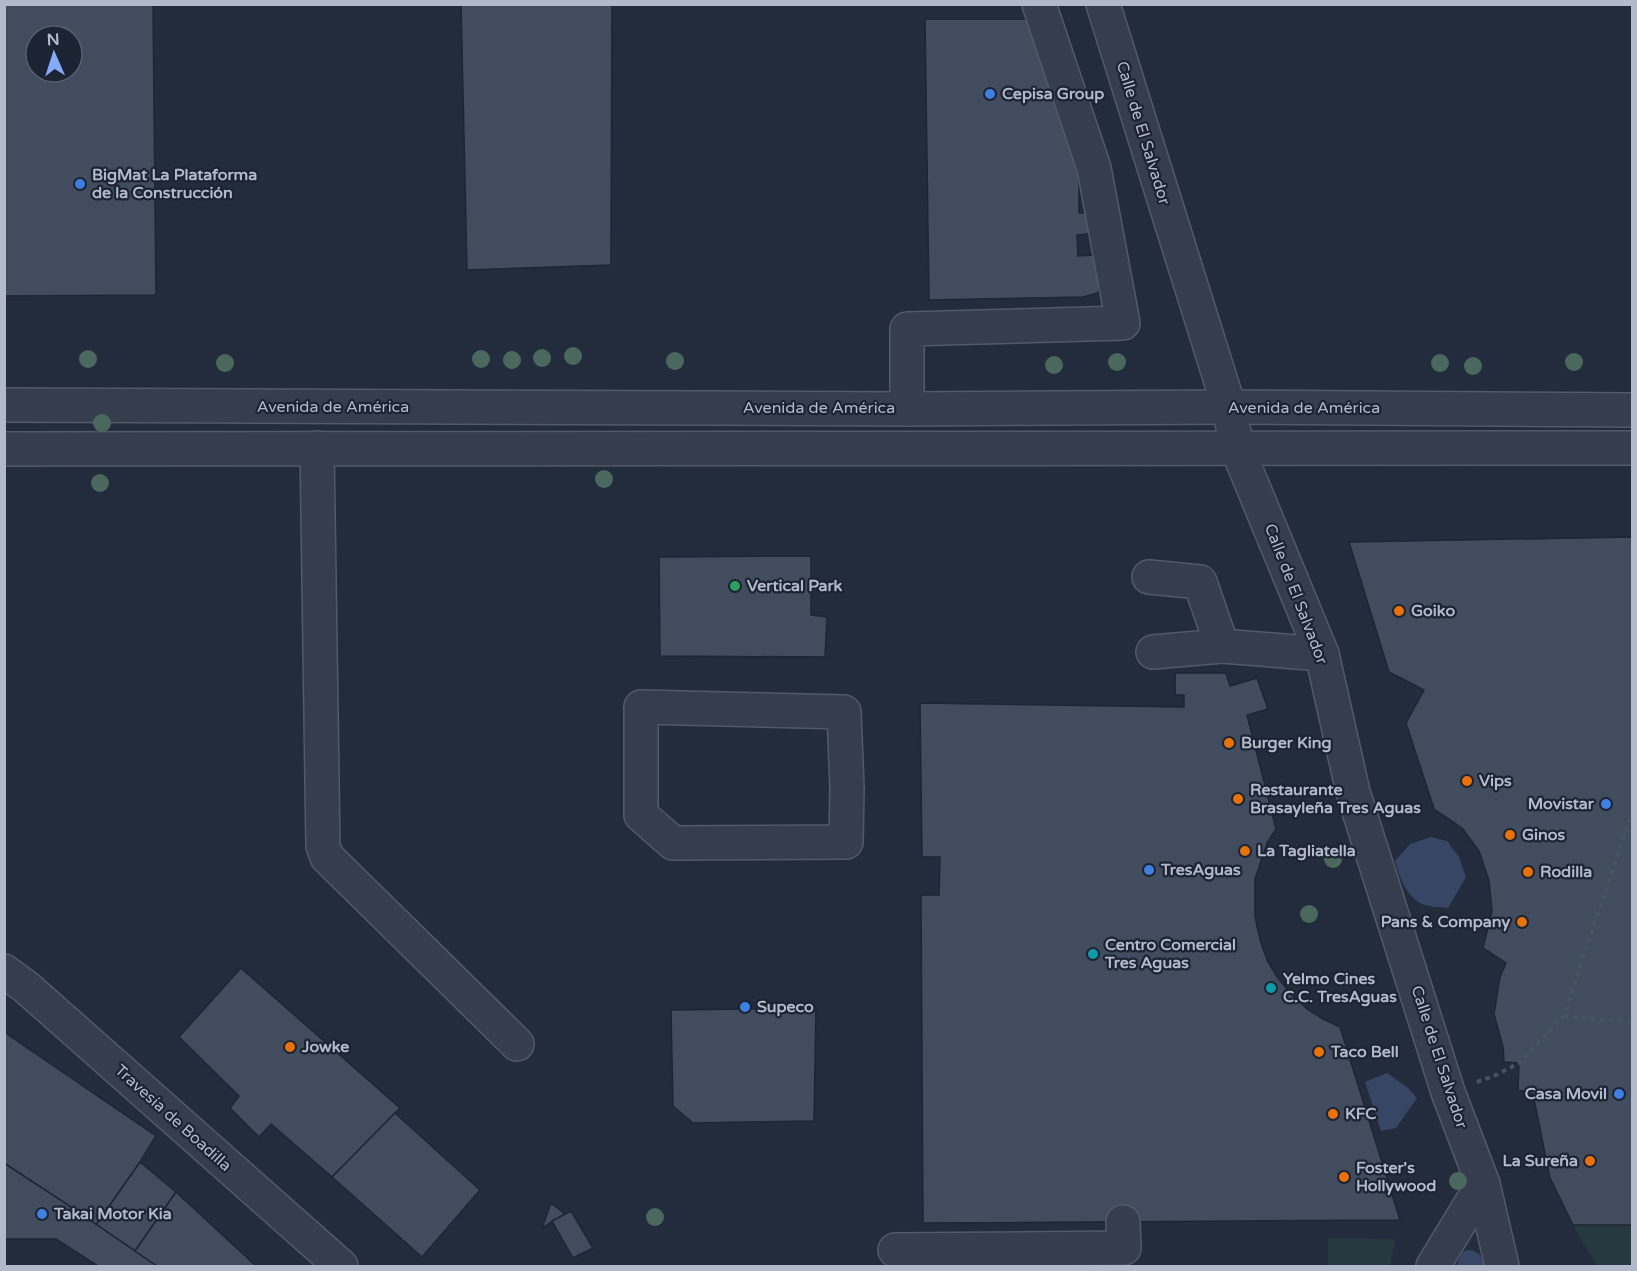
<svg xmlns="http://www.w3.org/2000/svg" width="1637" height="1271" font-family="'Varela Round',sans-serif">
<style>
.green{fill:#25393e}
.water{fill:#364664}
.building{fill:#414c5f;stroke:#1e2534;stroke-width:1.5;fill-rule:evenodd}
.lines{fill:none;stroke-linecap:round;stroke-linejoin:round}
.minor-casing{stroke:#525968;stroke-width:36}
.path{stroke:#42565b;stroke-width:4;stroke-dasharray:4.5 4.5;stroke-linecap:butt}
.minor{stroke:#363e4d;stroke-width:33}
.tree{fill:#4a685d}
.shop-dot{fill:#3f7fe0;stroke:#1c2332;stroke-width:2}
.leisure-dot{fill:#2e9e5b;stroke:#1c2332;stroke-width:2}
.food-dot{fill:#e8710a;stroke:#1c2332;stroke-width:2}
.culture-dot{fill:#0f9aa8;stroke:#1c2332;stroke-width:2}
.labels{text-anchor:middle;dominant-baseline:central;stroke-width:4.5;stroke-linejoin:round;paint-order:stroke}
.poi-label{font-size:16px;font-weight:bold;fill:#b2b9c8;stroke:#1c2332;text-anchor:start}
.street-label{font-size:16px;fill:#b2b9c8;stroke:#1c2332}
</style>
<rect width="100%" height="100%" fill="#232c3d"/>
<g class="green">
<path d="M1573 1225H1632V1266H1597Z"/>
<path d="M1328 1238 1395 1239 1390 1266H1328Z"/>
</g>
<g class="water">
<path d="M1431 837 1447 841 1459 857 1466 877 1448 908C1440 907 1427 907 1420 903 1406 895 1399 876 1395 861L1410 844Z"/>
<path d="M1387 1073 1407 1087 1417 1098 1396 1128 1381 1131 1365 1082Z"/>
<path d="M1469 1250C1478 1251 1484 1257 1484 1266H1457L1458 1261 1463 1252Z"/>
</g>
<g class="building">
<path d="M4 4H153L156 295 4 296ZM36 36H72V72H36Z"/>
<path d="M461 4H612L611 265 467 270Z"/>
<path d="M925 19H1027L1079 169V213H1092V234L1077 235 1078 256 1093 255 1103 267V278L1098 293 1083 297 929 300Z"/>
<path d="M1632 537V1225H1573L1550 1178 1533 1094 1518 1090 1519 1063 1504 1062 1503 1047 1494 1014 1500 977 1506 963 1483 948 1492 911 1489 881 1479 851 1462 828 1434 809 1406 723 1424 690 1389 672 1349 542Z"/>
<path d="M811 556V615L827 617 825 657 660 656 659 557Z"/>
<path d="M1175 673H1226L1230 686 1257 678 1268 709 1247 715 1276 829 1267 843 1255 879V916L1258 931 1262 946 1268 962 1278 978 1291 994 1307 1009 1323 1019 1340 1027 1400 1220 923 1223 921 895H939L940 857H922L920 703 1184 707V695H1175Z"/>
<path d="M241 968 400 1108 332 1177 271 1124 259 1137 230 1108 239 1096 179 1037Z"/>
<path d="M816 1008 814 1121 693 1123 673 1106 671 1010Z"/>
<path d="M4 1032 156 1136 140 1162 96 1225 4 1163Z"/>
<path d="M395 1113 480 1190 422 1257 332 1177Z"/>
<path d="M140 1162 176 1192 135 1251 96 1225Z"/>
<path d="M4 1163 65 1203 157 1266H98L56 1239H4Z"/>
<path d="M176 1192 256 1266H157L135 1251Z"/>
<path d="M551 1203 565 1214 542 1228Z"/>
<path d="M571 1211 593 1248 573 1258 552 1221Z"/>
</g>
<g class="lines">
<defs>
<g id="minor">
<path d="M1103 4 1229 407 1237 448 1322 654 1353 792 1448 1092 1483 1184 1502 1266"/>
<path d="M4 405 907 409 1229 407 1632 410"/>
<path d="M907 409V329L1123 323 1094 168 1039 4"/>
<path d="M317 448 323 846 327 857 517 1044"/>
<path d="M4 449 1632 448"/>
<path d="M1149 577 1200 582 1222 646 1153 652"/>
<path d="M1222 646 1322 654"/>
<path d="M641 707 844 712 847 788 846 842 673 843 641 815Z"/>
<path d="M4 971 26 987 341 1266"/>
<path d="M895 1250 1124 1248 1123 1222"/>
<path d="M1433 1266 1483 1184"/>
</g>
</defs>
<use href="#minor" class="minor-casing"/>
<g class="path">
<path d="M1564 1016 1632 1022"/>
<path d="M1477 1082 1496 1075 1519 1063 1564 1016 1601 904 1632 813"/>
</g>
<use href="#minor" class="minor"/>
</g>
<g class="tree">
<circle cx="573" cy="356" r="9"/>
<circle cx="542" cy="358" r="9"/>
<circle cx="88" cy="359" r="9"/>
<circle cx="481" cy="359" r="9"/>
<circle cx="512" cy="360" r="9"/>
<circle cx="675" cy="361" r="9"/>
<circle cx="1117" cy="362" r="9"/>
<circle cx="1574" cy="362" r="9"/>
<circle cx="225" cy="363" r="9"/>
<circle cx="1440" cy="363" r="9"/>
<circle cx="1054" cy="365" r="9"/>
<circle cx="1473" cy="366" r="9"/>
<circle cx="102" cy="423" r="9"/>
<circle cx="604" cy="479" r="9"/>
<circle cx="100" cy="483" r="9"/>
<circle cx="1333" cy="859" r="9"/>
<circle cx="1309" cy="914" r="9"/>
<circle cx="1458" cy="1181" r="9"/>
<circle cx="655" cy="1217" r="9"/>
</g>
<g class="shop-dot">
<circle cx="990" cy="94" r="6"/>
<circle cx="80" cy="184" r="6"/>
<circle cx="1606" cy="804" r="6"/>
<circle cx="1149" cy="870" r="6"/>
<circle cx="745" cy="1007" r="6"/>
<circle cx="1619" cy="1094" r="6"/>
<circle cx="42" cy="1214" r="6"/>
</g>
<circle class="leisure-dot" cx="735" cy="586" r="6"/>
<g class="food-dot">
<circle cx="1399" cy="611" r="6"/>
<circle cx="1229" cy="743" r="6"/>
<circle cx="1467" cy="781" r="6"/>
<circle cx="1238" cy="799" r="6"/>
<circle cx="1510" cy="835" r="6"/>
<circle cx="1245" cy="851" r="6"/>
<circle cx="1528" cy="872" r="6"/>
<circle cx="1522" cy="922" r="6"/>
<circle cx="290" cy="1047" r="6"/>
<circle cx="1319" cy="1052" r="6"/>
<circle cx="1333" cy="1114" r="6"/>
<circle cx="1590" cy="1161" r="6"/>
<circle cx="1344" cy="1177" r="6"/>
</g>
<g class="culture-dot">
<circle cx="1093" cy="954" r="6"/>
<circle cx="1271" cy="988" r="6"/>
</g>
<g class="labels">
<g class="poi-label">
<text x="1002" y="94">Cepisa Group</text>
<text x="92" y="175">BigMat La Plataforma<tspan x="92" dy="18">de la Construcción</tspan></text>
<text x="747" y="586">Vertical Park</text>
<text x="1411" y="611">Goiko</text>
<text x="1241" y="743">Burger King</text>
<text x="1479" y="781">Vips</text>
<text x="1250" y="790">Restaurante<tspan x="1250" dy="18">Brasayleña Tres Aguas</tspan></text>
<text x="1594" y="804" text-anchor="end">Movistar</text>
<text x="1522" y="835">Ginos</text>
<text x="1257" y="851">La Tagliatella</text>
<text x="1161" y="870">TresAguas</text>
<text x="1540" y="872">Rodilla</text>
<text x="1510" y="922" text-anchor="end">Pans &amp; Company</text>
<text x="1105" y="945">Centro Comercial<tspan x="1105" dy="18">Tres Aguas</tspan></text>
<text x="1283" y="979">Yelmo Cines<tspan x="1283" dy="18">C.C. TresAguas</tspan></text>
<text x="757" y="1007">Supeco</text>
<text x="302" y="1047">Jowke</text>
<text x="1331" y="1052">Taco Bell</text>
<text x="1607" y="1094" text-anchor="end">Casa Movil</text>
<text x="1345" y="1114">KFC</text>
<text x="1578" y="1161" text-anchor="end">La Sureña</text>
<text x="1356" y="1168">Foster's<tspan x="1356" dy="18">Hollywood</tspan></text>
<text x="54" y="1214">Takai Motor Kia</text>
</g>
<g class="street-label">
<text transform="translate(1143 133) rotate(73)">Calle de El Salvador</text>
<text x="333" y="407">Avenida de América</text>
<text x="819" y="408">Avenida de América</text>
<text x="1304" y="408">Avenida de América</text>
<text transform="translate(1296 594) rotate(69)">Calle de El Salvador</text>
<text transform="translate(1439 1057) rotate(72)">Calle de El Salvador</text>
<text transform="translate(173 1118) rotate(42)">Travesía de Boadilla</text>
</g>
</g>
<rect width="1637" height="1271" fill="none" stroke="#b2b9c8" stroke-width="12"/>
<g transform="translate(54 54) rotate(357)"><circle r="28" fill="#1c2332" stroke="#585f6e" stroke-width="1.5"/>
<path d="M0-4.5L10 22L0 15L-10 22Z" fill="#86aafa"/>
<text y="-9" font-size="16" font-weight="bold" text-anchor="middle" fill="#b2b9c8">N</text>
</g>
</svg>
